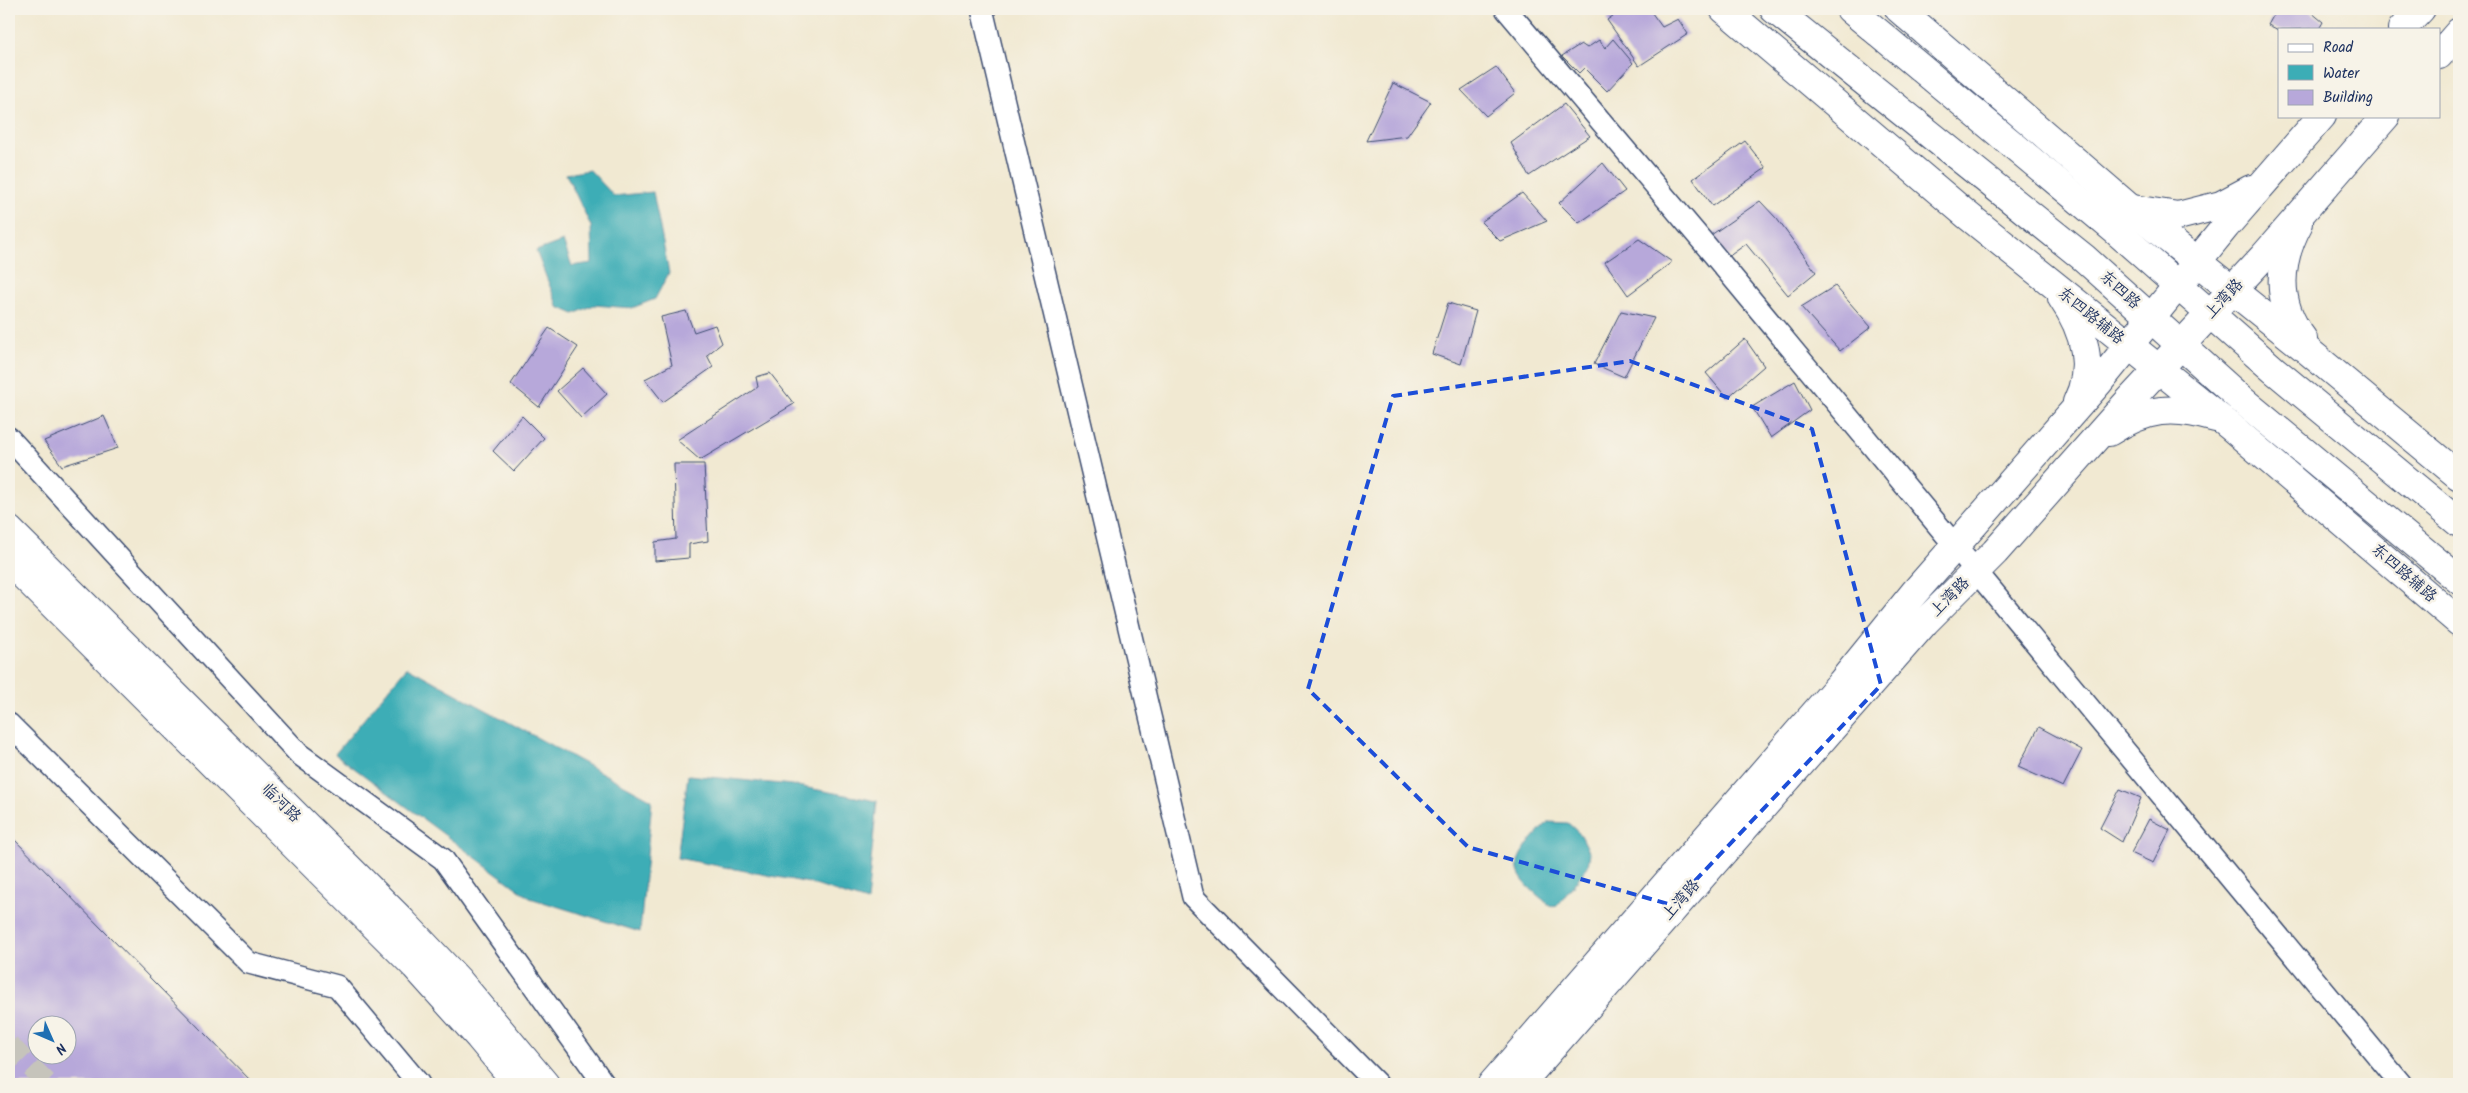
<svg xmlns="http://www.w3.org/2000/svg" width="2468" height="1093" font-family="Kalam,'LXGW WenKai TC',sans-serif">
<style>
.water{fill:#3cadb6;stroke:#2c6e8a}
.building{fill:#b7a8da;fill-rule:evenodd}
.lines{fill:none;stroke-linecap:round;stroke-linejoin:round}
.minor-tunnel{stroke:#c6c4bb;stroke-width:21;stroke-dasharray:21 11;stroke-linecap:butt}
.minor-casing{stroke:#3b4b6f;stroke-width:24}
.major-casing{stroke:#3b4b6f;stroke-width:30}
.minor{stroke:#fff;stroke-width:21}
.major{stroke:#fff;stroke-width:28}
.marked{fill:none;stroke:#1d4ed8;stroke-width:4;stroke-dasharray:10 6;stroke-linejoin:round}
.labels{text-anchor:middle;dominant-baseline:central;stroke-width:5;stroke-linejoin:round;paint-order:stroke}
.street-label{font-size:16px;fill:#1b2f5e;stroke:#f7f3e8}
</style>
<rect width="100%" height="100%" fill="#f7f3e8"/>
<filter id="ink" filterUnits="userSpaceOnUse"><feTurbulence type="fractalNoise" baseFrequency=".02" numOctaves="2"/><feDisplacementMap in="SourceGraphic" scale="10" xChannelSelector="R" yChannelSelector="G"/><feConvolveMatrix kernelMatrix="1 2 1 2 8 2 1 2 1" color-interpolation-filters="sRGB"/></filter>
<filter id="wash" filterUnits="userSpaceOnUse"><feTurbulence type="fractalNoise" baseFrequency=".0096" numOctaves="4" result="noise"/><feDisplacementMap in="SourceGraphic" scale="20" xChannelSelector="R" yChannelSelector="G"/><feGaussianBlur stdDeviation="1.12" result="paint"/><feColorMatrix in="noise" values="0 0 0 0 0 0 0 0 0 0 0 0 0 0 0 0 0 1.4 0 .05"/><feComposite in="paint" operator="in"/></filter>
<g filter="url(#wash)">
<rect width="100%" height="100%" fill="#f1e9d2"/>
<g class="water">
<path d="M590 170 614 196 653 192 669 273 655 299 632 308 594 305 574 314 558 307 536 251 563 241 572 266 592 263 591 226 566 174Z"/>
<path d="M407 667 652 800 640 932 530 898 335 754Z"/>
<path d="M688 775 792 785 877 801 867 902 809 883 677 858Z"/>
<path d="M1548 822 1568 823 1581 835 1590 853 1588 866 1558 905 1551 906C1504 870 1510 862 1548 822Z"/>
</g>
<g id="blocks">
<g class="building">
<path d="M1623 9H1649L1662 27 1678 19 1688 34 1639 66 1607 20Z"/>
<path d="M2277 9H2312L2311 12 2323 22 2319 29 2279 30 2268 25Z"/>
<path d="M1613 39 1633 63 1607 91 1584 68 1579 73 1562 56 1581 44 1587 48 1599 40 1605 48Z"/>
<path d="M1496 67 1515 93 1486 116 1461 90Z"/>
<path d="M1393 83 1431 102 1407 136 1366 141Z"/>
<path d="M1564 104 1590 136 1529 176 1511 143Z"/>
<path d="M1745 141 1766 168 1712 206 1693 179Z"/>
<path d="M1603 163 1625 191 1579 223 1559 203Z"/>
<path d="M1522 193 1547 221 1500 241 1481 222Z"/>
<path d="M1760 201 1777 219 1816 272 1788 295 1746 244 1728 257 1711 235Z"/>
<path d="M1639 239 1672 262 1628 295 1605 262Z"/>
<path d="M1835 286 1871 327 1840 351 1801 307Z"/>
<path d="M1448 303 1476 311 1461 364 1432 354Z"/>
<path d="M686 311 694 332 715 325 722 343 707 355 713 367 663 402 645 379 672 365 661 317Z"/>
<path d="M1621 311 1654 318 1624 377 1594 364Z"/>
<path d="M549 328 578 347 539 407 511 384Z"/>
<path d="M1745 339 1764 366 1727 398 1706 373Z"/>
<path d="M583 368 607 394 581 418 557 391Z"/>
<path d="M770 373 794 404 700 460 677 440 758 387 756 377Z"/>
<path d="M1795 381 1810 410 1771 438 1752 407Z"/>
<path d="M104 416 118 448 62 466 44 441Z"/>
<path d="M522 416 544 438 514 471 493 451Z"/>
<path d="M674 464H704L708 541 689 544V558L655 561V542L676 539Z"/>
<path d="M2039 727 2082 750 2063 787 2018 767Z"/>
<path d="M2120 789 2141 798 2122 842 2100 828Z"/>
<path d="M2149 819 2170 830 2153 863 2131 853Z"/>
<path d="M9 834 254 1084H9ZM38 1026H68V1056H38Z"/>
</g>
</g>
</g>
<g filter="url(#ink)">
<use href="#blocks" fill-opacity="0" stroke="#3b4b6f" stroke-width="1"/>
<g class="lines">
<path class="minor-tunnel" d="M9 1045 48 1084"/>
<defs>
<g id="minor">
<path d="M982 9 1193 897 1377 1084"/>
<path d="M1506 9 1714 255 2401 1084"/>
<path d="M9 438 299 754 443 859 604 1084"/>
<path d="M9 724 249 963 337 986 419 1084"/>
</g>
<g id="major">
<path d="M1724 9 1967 215 2231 427 2459 622"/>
<path d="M1774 9 2084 258 2242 400 2459 580"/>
<path d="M1850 9 2116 231 2274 370 2459 523"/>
<path d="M1899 9 2131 209 2301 345 2459 476"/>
<path d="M2402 29 2421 9"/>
<path d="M2439 55 2459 32"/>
<path d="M2133 209 2178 216 2221 205 2251 189"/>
<path d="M2299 223C2278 262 2275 303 2303 339"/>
<path d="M2062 298C2084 330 2095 366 2077 402"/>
<path d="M2109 432C2146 408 2173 405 2215 418"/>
<path d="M9 530 402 921 458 980 545 1084"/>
<path d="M9 561 415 966 479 1037 518 1084"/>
<path d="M1492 1084 1841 683 1914 593 2099 382 2226 226 2322 116"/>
<path d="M1520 1084 1925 622 1995 552 2126 404 2263 257 2386 116"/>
</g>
</defs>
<use href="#minor" class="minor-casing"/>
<use href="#major" class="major-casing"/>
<use href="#minor" class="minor"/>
<use href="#major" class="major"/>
</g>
</g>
<path class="marked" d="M1630 361 1812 429 1881 685 1672 905 1468 847 1308 689 1393 396Z"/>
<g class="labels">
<g class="street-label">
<text transform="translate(2120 290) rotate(42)">东四路</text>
<text transform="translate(2224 299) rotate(-47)">上湾路</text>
<text transform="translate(2091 316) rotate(39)">东四路辅路</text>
<text transform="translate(2404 573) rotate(41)">东四路辅路</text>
<text transform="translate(1950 597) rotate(-45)">上湾路</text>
<text transform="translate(281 803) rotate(45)">临河路</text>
<text transform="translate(1681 900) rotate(-49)">上湾路</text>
</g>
</g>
<rect width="2468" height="1093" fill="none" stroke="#f7f3e8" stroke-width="30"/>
<rect x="2278" y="28" width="162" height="90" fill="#f7f3e8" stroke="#9fa5b1"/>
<rect x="2288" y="44" width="25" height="8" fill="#ffffff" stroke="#9fa5b1"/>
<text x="2323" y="52" font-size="15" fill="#1b2f5e">Road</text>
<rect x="2288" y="65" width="25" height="15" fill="#3cadb6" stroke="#9fa5b1"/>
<text x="2323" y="78" font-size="15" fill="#1b2f5e">Water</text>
<rect x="2288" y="90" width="25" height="15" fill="#b7a8da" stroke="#9fa5b1"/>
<text x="2323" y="102" font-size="15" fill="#1b2f5e">Building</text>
<g transform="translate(52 1040) rotate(135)"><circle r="24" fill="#f7f3e8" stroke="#9fa5b1"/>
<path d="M0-4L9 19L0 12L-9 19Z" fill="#1f6fb2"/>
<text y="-8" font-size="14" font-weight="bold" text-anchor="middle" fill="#1b2f5e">N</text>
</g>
</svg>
